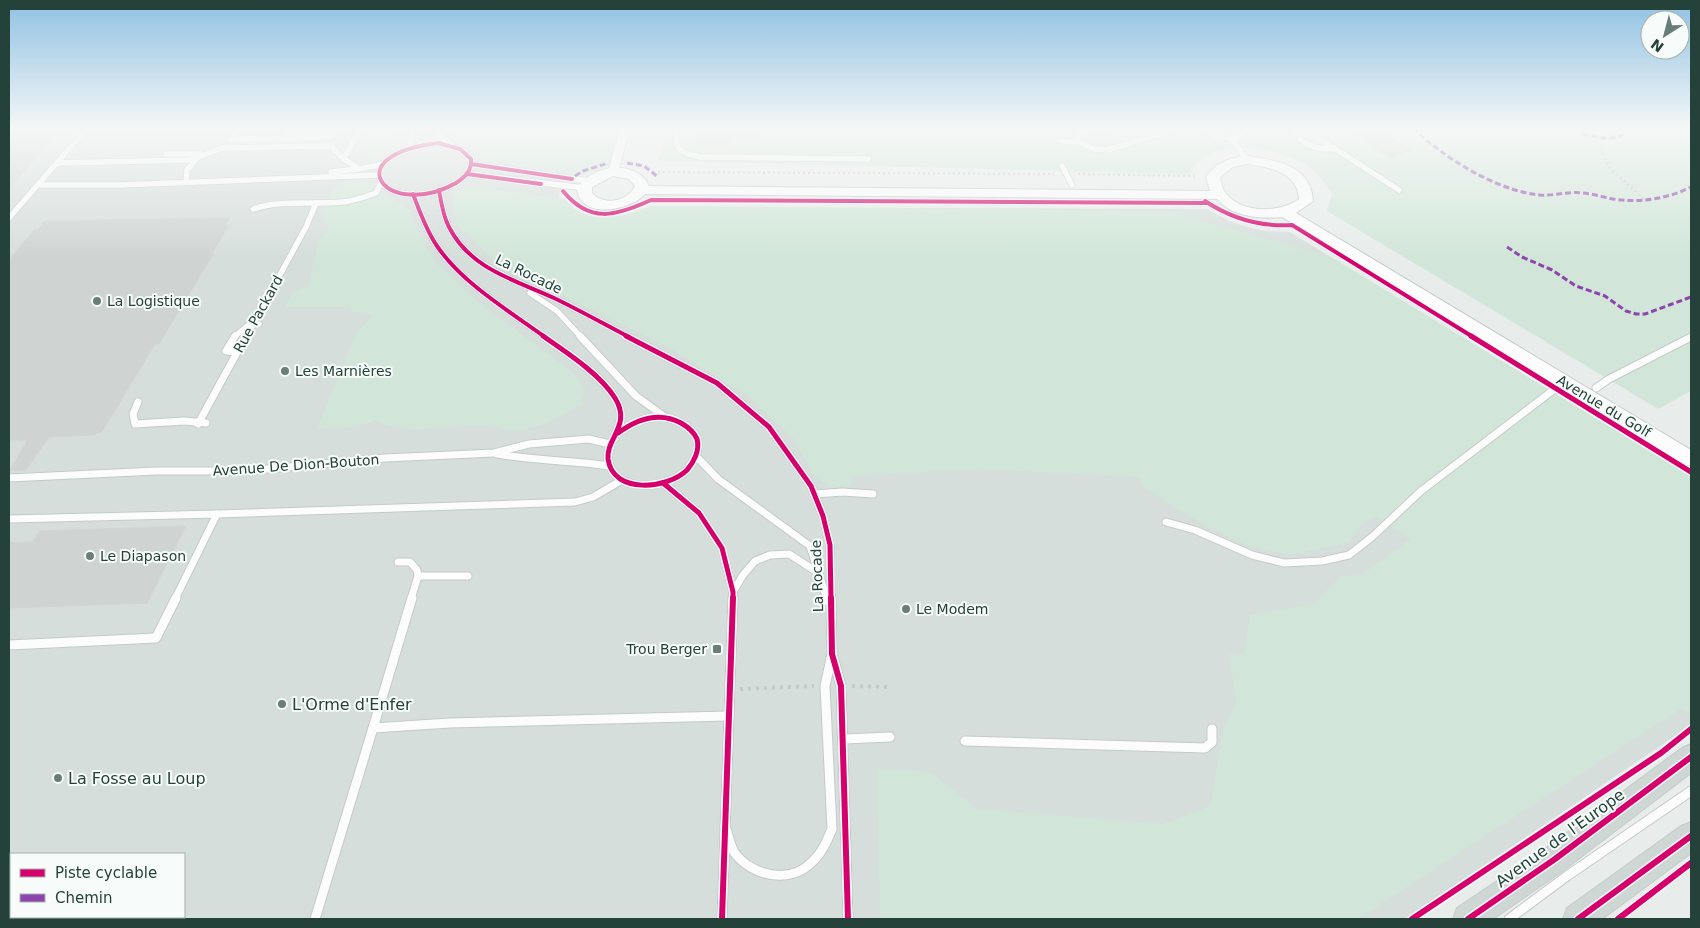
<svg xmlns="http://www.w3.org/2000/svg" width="1700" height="928" font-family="'DejaVu Sans',sans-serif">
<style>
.built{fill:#d6dedb;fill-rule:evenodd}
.green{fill:#d1e6d8}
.building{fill:#cfd4d2;stroke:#d1d6d4}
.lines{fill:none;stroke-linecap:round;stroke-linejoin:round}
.lane-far2-casing{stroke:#c5cac8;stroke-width:7}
.lane-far1-casing{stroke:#c5cac8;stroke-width:9}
.lane-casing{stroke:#c5cac8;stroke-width:11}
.street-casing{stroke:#c5cac8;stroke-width:2}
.secondary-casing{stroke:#c3cbc8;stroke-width:2}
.primary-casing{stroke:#c3ccc9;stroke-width:2}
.path-far1{stroke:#c3ccca;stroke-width:2.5;stroke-dasharray:2 3;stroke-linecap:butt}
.path{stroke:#c3ccca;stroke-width:4;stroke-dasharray:3 5;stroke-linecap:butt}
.lane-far2{stroke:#fcfcfc;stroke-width:5.5}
.lane-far1{stroke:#fcfcfc;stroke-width:7}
.lane{stroke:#fcfcfc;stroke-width:9}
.street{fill:#fcfcfc;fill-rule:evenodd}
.secondary{fill:#fcfcfc;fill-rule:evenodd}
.primary{fill:#cfd7d5;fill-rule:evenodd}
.quiet{stroke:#8e44ad;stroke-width:3;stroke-dasharray:6 3;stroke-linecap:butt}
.cycleway-far2-casing{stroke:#f7fbf9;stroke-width:6}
.cycleway-far1-casing{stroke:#f7fbf9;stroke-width:8}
.cycleway-casing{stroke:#f7fbf9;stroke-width:9}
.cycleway-far2{stroke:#d6006c;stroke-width:4}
.cycleway-far1{stroke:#d6006c;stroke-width:5}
.cycleway{stroke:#d6006c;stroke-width:6}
.poi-dot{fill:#697e78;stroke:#f7fbf9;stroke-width:2}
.labels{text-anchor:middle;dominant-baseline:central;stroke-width:4;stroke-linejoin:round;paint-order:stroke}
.street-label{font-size:14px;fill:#24423a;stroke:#f7fbf9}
.poi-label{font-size:14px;fill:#24423a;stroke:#f7fbf9;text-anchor:start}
.near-poi-label{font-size:16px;fill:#24423a;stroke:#f7fbf9;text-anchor:start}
.near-street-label{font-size:16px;fill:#24423a;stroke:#f7fbf9}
</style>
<rect width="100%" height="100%" fill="#e8edeb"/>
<path class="built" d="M9 128H613L593 163 568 177 560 189 559 199 573 214 597 219 623 217 652 207 1207 209 1229 221 1247 227 1264 231 1290 232 1691 482V725L1405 919H9ZM11 854H184V917H11Z"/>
<g class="green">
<path d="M366 128H394L391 148 373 155 358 152 356 145Z"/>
<path d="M444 128H621L610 166 584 175 541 168 485 163 476 147Z"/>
<path d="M668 128H1691V391L1658 409 1327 211 1332 194C1324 183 1316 170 1303 163 1277 148 1203 136 1191 174L658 161Z"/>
<path d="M365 180 372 184 382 195 395 200 408 209 425 246 438 265 480 304 574 373 585 389 581 405C560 417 540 428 514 431 507 431 499 427 492 426 454 423 410 438 375 420L355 427 317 429 357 332 373 317 369 313 352 312 351 307H285L293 292 309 286 319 240 329 231 322 214 329 199 330 192C339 180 350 181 365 180Z"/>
<path d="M476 184 489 189 565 199C587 228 622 217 651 206L1168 211 1331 257 1691 476V713L1682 708 1357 919H880L877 769 930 772 977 809 1163 824 1211 806 1223 729 1237 704 1229 655 1244 654 1250 615 1314 604 1340 577 1363 574 1411 539 1374 516 1362 524 1348 542 1291 555 1249 546 1204 525 1142 486 1140 477 979 469 852 476 851 487 829 486 814 475 793 438 750 397 675 351 496 262 457 225 453 205 455 191Z"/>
</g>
<g class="building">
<path d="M9 128H63L9 188Z"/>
<path d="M705 128H760L758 141 731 140 729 146H695L700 131H705Z"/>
<path d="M1345 128H1375L1412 150 1390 158Z"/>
<path d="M230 218 226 225H229L212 253H214L159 344H155L102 432 97 433 95 435 49 437 26 470 9 471 28 440H9V260L34 230H38L45 221Z"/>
<path d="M186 526 147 603 9 608V543L32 542 40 531Z"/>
</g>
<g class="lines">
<defs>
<g id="lane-far2">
<path d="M433 128 450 144"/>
<path d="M678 128C673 150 680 153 700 157L868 159"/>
<path d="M1113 128 1091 130 1077 134 1079 142 1094 149 1108 150 1179 128"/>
<path d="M1203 128C1214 139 1228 139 1242 136L1246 128"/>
<path d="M1293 128C1300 147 1317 149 1335 149"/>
<path d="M1299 128 1306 130 1399 190"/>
<path d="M284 138 290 128"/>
<path d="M1231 138 1247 160"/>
<path d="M232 139 331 137 336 128"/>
<path d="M231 140 240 128"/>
<path d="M1061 141 1079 142"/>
<path d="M438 143 460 149 471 159C472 171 465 177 456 183 388 221 333 156 438 143Z"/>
<path d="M410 148 413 128"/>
<path d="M166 154H201"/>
<path d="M344 159 360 128"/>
<path d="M57 163 190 160 223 148 331 146 344 159 359 169 383 164"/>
<path d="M471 164 590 181"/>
<path d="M1062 166 1072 185"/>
<path d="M331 172 359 169"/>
<path d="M467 174 585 188"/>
<path d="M186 182 187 170 197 158"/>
<path d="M38 185H120L379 175"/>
<path d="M439 190C441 202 443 216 449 227 470 268 515 280 554 298 579 310 604 324 629 337"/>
<path d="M413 194C420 212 426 230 437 246 462 283 509 311 545 337"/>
<path d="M253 209C283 199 312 205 342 202 354 201 365 197 376 193L381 183"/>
<path d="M9 218 87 128"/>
<path d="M530 293 557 311 581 337"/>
<path d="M234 337 247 326 259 324"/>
<path d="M246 337 306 227 316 203"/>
</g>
<g id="lane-far1">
<path d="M235 336 226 351 236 352"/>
<path d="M543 336C566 352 600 374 615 398 632 425 606 438 608 459 613 495 668 489 687 470 694 462 700 450 697 439 694 432 688 427 681 423 659 411 637 419 618 433"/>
<path d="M580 336 636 396 665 417"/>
<path d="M626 336 717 383 769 427 811 486 823 516 830 545 831 599"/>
<path d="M1596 388 1609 379 1691 337"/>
<path d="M138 402 133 414 135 424 184 421 206 423"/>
<path d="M198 424 246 336"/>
<path d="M497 454C535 461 572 460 610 466"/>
<path d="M696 456 718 479 810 546 827 599"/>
<path d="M9 478 156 471H247L385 458 494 453 529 444 589 439 610 444"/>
<path d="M663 483 699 513 722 548 733 592V599"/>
<path d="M815 494 842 492 873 494"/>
<path d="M217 514 575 502 593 497 622 480"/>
<path d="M9 519 217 514 175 599"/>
<path d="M1166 522 1195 530 1252 555 1284 563 1322 561 1349 555 1372 537 1421 491 1556 388 1565 384"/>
<path d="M398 562H410L417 570 418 576"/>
<path d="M733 592 743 575 755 561 770 555 789 554 817 572"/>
<path d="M411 599 418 576H468"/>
</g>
<g id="lane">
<path d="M412 598 373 728 450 723 728 716"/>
<path d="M827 598 828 601"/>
<path d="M9 645 156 638 176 598"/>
<path d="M833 657 841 686 848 919"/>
<path d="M844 739 890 737"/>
<path d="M965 741 1205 748 1212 742V729"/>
<path d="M725 826C728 834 730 845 734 852 751 876 790 885 812 862 822 853 827 841 832 829L825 686 832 654 831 598"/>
<path d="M315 919 373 728"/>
<path d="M722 919 733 598"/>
<path d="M1509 919 1567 876 1691 791"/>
</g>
<path id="street" d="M620 128H630L618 172 613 175 608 172Z"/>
<path id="secondary" d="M1247 156C1276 160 1311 165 1313 201L1296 213 1691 450V466L1684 464 1282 217C1261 219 1232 217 1217 199L645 194C630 211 580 220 577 189 590 165 636 158 649 186L1210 191 1206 177C1216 162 1230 158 1247 156ZM1247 164C1269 167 1298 172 1299 199 1279 214 1237 214 1223 189 1222 185 1221 181 1220 177L1233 167ZM613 176 629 179 635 186C627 202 604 206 592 193V187Z"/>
<g id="primary">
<path d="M1691 744V773L1565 869 1493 919H1453L1457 908 1545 849 1682 748Z"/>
<path d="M1691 822V853L1602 919H1563L1567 908 1681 826Z"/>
</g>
</defs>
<use href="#lane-far2" class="lane-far2-casing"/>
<use href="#lane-far1" class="lane-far1-casing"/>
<use href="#lane" class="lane-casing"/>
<use href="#street" class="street-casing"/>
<use href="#secondary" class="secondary-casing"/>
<use href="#primary" class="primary-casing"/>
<g class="path-far1">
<path d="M1600 149 1610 168 1645 200"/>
<path d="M653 172 1054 174"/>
<path d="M1078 174 1197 176"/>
</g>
<g class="path">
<path d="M852 686 891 687"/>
<path d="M740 689 814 686"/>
</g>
<use href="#lane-far2" class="lane-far2"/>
<use href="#lane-far1" class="lane-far1"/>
<use href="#lane" class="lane"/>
<use href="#street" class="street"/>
<use href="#secondary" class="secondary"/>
<use href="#primary" class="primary"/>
<g class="quiet">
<path d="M1413 128C1444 158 1497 191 1540 195 1555 196 1568 191 1583 193 1593 194 1603 197 1613 199 1640 203 1667 199 1691 187"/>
<path d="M1583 134C1599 138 1618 143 1630 128"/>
<path d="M627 163 644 166 658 177"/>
<path d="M575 176 583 171 608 163"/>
<path d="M1507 247 1522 257 1552 270 1576 286 1605 296 1626 311 1636 314H1645L1691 297"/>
</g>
<defs>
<g id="cycleway-far2">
<path d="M438 143 460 149 471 159C472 171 465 177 456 183 388 221 333 156 438 143Z"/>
<path d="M471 164 572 179"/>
<path d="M467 174 541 184"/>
<path d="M439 190C441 202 443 216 449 227 470 269 515 280 554 298 579 310 604 324 629 337"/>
<path d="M563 191C590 224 616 216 651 200L1207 203"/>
<path d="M413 194C420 212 426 230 437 246 462 283 509 311 545 337"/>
<path d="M1205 201C1232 219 1260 227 1292 225L1473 337"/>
</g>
<g id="cycleway-far1">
<path d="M543 336C566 352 600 374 615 398 632 425 606 438 608 459 613 495 668 489 687 470 694 462 700 450 697 439 694 432 688 427 681 423 659 411 637 419 618 433"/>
<path d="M626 336 717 383 769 427 811 486 823 516 830 545 831 599"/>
<path d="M1471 336 1691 472"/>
<path d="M663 483 699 513 722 548 733 592V599"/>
</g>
<g id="cycleway">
<path d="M831 598 832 654 841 686 848 919"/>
<path d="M722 919 733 598"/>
<path d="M1412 919 1661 753 1691 729"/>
<path d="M1468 919 1555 859 1691 757"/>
<path d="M1578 919 1691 836"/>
<path d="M1618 919 1691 863"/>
</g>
</defs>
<use href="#cycleway-far2" class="cycleway-far2-casing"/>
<use href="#cycleway-far1" class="cycleway-far1-casing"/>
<use href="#cycleway" class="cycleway-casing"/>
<use href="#cycleway-far2" class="cycleway-far2"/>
<use href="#cycleway-far1" class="cycleway-far1"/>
<use href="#cycleway" class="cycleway"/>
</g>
<linearGradient id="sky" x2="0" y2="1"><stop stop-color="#8fc1e3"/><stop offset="0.5" stop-color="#f5f7f6"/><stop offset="1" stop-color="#f5f7f6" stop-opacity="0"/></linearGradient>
<rect width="1700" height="258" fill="url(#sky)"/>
<g class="poi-dot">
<circle cx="97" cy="301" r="5"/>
<circle cx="285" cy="371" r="5"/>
<circle cx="90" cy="556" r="5"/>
<circle cx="906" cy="609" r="5"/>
<rect x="712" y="644" width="10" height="10" rx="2.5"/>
<circle cx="282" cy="704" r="5"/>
<circle cx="58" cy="778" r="5"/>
</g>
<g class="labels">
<g class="street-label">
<text transform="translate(529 274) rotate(26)">La Rocade</text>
<text transform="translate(258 314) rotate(-61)">Rue Packard</text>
<text transform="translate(1604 406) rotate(31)">Avenue du Golf</text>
<text transform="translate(296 465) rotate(-4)">Avenue De Dion-Bouton</text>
<text transform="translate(817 576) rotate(-92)">La Rocade</text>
</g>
<g class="poi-label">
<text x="107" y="301">La Logistique</text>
<text x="295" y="371">Les Marnières</text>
<text x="100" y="556">Le Diapason</text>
<text x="916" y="609">Le Modem</text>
<text x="707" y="649" text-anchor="end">Trou Berger</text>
</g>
<g class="near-poi-label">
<text x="292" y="704">L'Orme d'Enfer</text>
<text x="68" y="778">La Fosse au Loup</text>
</g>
<g class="near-street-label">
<text transform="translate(1560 838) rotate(-36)">Avenue de l'Europe</text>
</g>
</g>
<rect width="1700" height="928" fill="none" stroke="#24423a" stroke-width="20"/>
<rect x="10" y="853" width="175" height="65" fill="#f7fbf9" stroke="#a3b1ad"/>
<rect x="20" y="869" width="25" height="8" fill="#d6006c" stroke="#a3b1ad"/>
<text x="55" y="878" font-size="15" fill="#24423a">Piste cyclable</text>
<rect x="20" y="894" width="25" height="8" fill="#8e44ad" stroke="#a3b1ad"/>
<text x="55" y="903" font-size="15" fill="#24423a">Chemin</text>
<g transform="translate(1665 35) rotate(216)"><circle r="24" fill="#f7fbf9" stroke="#a3b1ad"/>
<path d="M0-4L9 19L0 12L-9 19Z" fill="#697e78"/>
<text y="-8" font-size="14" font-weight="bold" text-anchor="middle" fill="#24423a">N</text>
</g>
</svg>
